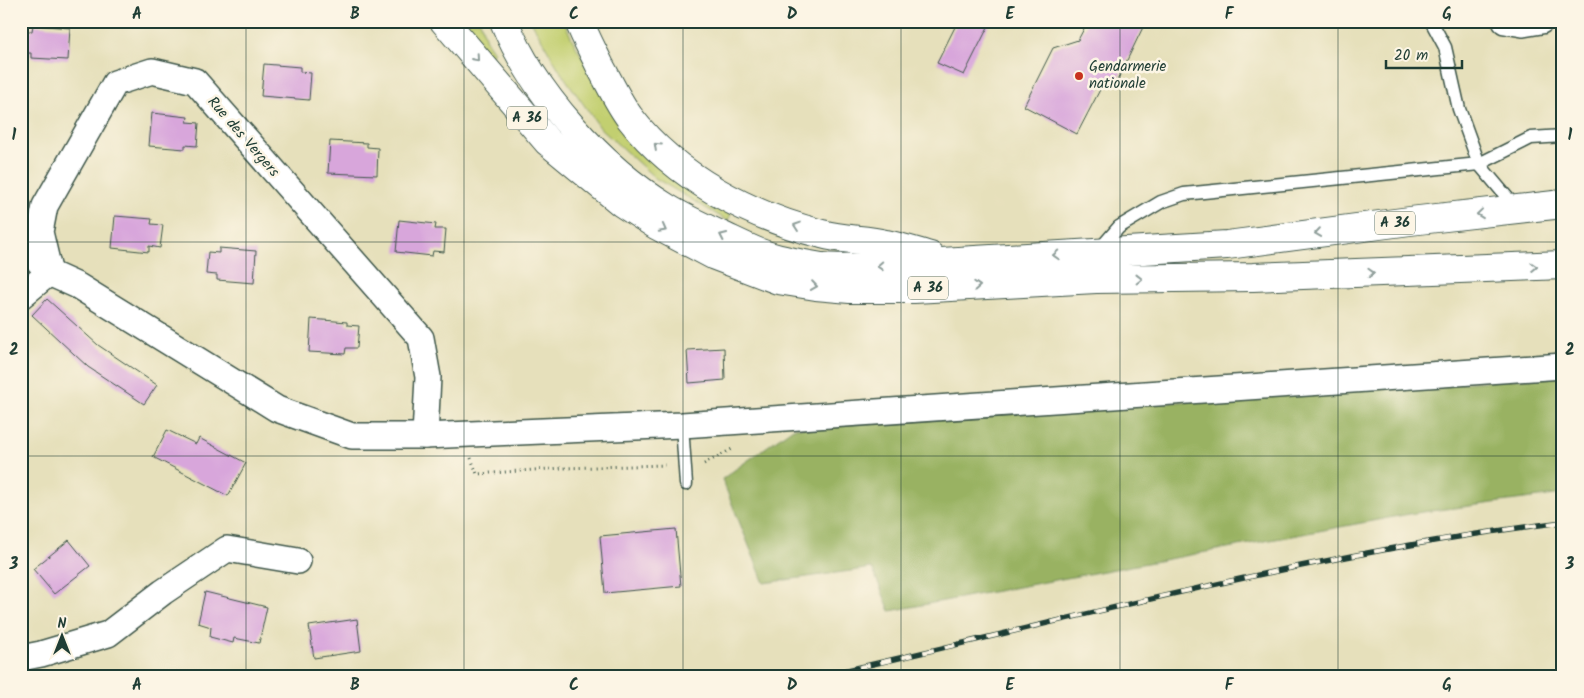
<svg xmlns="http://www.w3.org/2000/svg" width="1584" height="698" font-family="Kalam,sans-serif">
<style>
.green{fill:#c2cf70;stroke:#708652}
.forest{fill:#99b262;stroke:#5c784b}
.building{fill:#d8a6db}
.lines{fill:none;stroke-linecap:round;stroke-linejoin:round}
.lane-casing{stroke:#3d5548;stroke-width:15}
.street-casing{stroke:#3d5548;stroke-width:28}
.highway-casing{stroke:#3d5548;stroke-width:30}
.path{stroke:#3d5548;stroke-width:3;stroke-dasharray:1 4;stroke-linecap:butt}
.lane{stroke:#fff;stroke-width:12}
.street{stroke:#fff;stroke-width:25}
.highway{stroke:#fff;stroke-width:28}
.rail-casing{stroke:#1f3d34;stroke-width:5.5}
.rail{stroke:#fcf5e5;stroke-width:4;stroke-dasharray:11;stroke-linecap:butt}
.oneway{stroke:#8f9e9a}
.grid{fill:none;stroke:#1f3d34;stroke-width:1;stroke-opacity:0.55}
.poi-dot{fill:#c8321e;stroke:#fcf5e5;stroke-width:2}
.labels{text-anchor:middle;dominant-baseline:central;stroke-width:5;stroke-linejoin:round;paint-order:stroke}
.shield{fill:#fcf5e5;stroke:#617469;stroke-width:1}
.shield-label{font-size:14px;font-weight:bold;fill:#1f3d34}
.poi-label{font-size:15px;fill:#1f3d34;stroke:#fcf5e5;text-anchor:start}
.street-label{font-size:15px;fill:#1f3d34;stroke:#fcf5e5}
.neatline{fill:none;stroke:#1f3d34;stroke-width:2}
.grid-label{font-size:16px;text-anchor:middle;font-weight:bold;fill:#1f3d34}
</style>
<rect width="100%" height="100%" fill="#fcf5e5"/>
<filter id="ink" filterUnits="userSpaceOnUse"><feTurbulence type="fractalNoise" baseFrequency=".02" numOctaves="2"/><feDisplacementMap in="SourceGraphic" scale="10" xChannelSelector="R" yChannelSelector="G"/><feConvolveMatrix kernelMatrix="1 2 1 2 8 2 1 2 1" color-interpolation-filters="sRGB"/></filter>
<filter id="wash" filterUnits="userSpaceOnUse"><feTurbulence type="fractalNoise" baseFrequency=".0096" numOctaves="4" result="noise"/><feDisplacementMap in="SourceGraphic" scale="20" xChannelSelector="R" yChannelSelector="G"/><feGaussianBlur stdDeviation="1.12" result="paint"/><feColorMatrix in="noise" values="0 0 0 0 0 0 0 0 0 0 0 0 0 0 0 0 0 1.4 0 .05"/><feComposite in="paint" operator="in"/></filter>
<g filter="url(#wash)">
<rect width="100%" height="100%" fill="#e6e0bb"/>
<g class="green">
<path d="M457 21H480L486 40 494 52 488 59Z"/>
<path d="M531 21H564L572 39 606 100 731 214 728 221 655 178 601 129 560 71Z"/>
</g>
<path class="forest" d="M1563 376V494L1415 513 890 611 872 568 764 583 722 479 793 428Z"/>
<g id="blocks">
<g class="building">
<path d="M958 21H991L964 75 937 63Z"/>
<path d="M1088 21H1146L1115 85 1105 80 1077 134 1024 106 1053 48 1078 40Z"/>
<path d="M33 25 70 28 68 60 31 58V53H21V31H32Z"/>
<path d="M264 64 300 67V72L311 73 309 100 261 96Z"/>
<path d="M152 113 188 117 187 122 199 123 197 146 185 145V149L149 146Z"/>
<path d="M330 141 367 143V147L378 148 377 175 328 173Z"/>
<path d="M115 216 152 219 151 224 163 225 160 248 149 246V252L112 248Z"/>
<path d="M399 220 436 224 435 229H446L444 252 433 251 432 256 396 252Z"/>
<path d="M219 248 256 251 254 283 217 280V275L206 274 208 252 219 253Z"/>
<path d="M47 299 98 345 157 385 144 404 88 367 32 315Z"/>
<path d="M311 319 347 322V325L359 326 357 348H346L345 354 309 352Z"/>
<path d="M724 348 725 380 689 383 687 350Z"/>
<path d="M167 430 196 444 199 438 246 463 228 496 153 457Z"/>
<path d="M676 529 681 586 605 593 600 536Z"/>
<path d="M69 540 90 566 54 594 33 569Z"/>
<path d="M205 592 267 607 259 643 234 638 233 643 210 637 211 627 198 623Z"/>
<path d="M357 619 361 651 314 658 309 626Z"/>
</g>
</g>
</g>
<g filter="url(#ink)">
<use href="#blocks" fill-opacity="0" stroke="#3d5548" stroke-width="1"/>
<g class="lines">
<defs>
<g id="lane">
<path d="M1431 21 1445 47 1459 109 1479 164 1531 138 1563 136"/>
<path d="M1099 250 1119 227 1161 202 1184 194 1479 164 1516 208"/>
<path d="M682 425 686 484"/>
</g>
<g id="street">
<path d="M1505 21 1523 24 1541 21"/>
<path d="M21 241 49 273 78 286 277 409 352 436H425L682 425 1563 366"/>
<path d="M49 270 40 232 45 206 115 83 152 71 195 81 421 338 428 377 425 436"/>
<path d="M21 296 49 273"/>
<path d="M21 658 41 654 108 634 163 592 227 549 298 561"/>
</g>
<g id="highway">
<path d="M444 21 548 142 622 203 656 225 715 256 778 280 816 286 850 289H914L1096 279 1253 277 1563 265"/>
<path d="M504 21C533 93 601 168 667 208 685 219 705 228 725 237 744 246 763 256 785 260 797 263 810 265 822 267 839 269 858 267 875 266L1227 245 1410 221 1563 204"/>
<path d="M579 21C585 37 593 51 600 66 610 84 618 102 630 118 676 178 751 216 822 234 843 240 865 239 886 244 901 247 916 252 930 256"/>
</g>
</defs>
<use href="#lane" class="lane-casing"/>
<use href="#street" class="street-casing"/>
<use href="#highway" class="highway-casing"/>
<g class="path">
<path d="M471 458 477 474 562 468 665 465"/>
<path d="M704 464 734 448"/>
</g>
<use href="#lane" class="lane"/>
<use href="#street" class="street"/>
<use href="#highway" class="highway"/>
<defs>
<path id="rail" d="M816 677C1064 622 1310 553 1563 522"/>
</defs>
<use href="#rail" class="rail-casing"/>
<use href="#rail" class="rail"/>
</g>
<defs><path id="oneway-chevron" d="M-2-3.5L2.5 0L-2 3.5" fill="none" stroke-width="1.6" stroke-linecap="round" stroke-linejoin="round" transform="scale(1.25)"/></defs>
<g class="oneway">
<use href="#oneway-chevron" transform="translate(476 58) rotate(49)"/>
<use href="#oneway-chevron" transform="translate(657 146) rotate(-137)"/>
<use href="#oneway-chevron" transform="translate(1480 214) rotate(174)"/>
<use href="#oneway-chevron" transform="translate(797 226) rotate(-161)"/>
<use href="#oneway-chevron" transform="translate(663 229) rotate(28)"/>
<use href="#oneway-chevron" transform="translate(1318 233) rotate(172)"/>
<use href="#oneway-chevron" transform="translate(723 236) rotate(-155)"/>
<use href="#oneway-chevron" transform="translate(1056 255) rotate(177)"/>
<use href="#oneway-chevron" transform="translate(880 266) rotate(177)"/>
<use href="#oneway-chevron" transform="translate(1534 267) rotate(-2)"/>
<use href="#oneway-chevron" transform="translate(1371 273) rotate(-2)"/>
<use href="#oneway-chevron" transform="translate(1139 279) rotate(-1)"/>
<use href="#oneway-chevron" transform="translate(814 286) rotate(8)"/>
<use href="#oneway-chevron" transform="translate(977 286) rotate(-3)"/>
</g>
</g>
<path class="grid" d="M246 21V677M464 21V677M683 21V677M901 21V677M1120 21V677M1338 21V677M21 242H1563M21 456H1563"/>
<circle class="poi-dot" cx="1079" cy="76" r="5"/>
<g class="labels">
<g class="shield">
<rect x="507" y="106.5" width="40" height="23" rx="4"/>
<rect x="1375" y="211.5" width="40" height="23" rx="4"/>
<rect x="908" y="276.5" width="40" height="23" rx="4"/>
</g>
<g class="shield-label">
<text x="527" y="118">A 36</text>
<text x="1395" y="223">A 36</text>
<text x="928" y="288">A 36</text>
</g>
<g class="poi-label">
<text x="1089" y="67">Gendarmerie<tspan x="1089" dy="17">nationale</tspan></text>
</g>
<g class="street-label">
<text transform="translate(243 137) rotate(49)">Rue des Vergers</text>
</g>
</g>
<rect width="1584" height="698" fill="none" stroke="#fcf5e5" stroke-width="55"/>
<g transform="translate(62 636)" stroke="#fcf5e5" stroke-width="4" paint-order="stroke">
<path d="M0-4L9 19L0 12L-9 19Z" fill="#1f3d34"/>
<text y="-8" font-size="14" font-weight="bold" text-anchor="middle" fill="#1f3d34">N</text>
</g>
<path d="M1386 60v8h76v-8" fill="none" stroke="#1f3d34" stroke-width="2.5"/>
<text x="1394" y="60" font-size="15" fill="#1f3d34" stroke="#fcf5e5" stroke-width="4" paint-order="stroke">20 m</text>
<rect x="28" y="28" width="1528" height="642" class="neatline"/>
<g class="grid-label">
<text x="137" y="19">A</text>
<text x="355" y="19">B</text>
<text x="574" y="19">C</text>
<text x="792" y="19">D</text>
<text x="1010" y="19">E</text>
<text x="1229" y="19">F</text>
<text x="1447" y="19">G</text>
<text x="14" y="140">1</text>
<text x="1570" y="140">1</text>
<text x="14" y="355">2</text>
<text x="1570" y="355">2</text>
<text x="14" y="569">3</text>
<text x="1570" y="569">3</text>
<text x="137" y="690">A</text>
<text x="355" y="690">B</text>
<text x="574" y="690">C</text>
<text x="792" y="690">D</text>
<text x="1010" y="690">E</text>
<text x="1229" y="690">F</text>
<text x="1447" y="690">G</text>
</g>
</svg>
